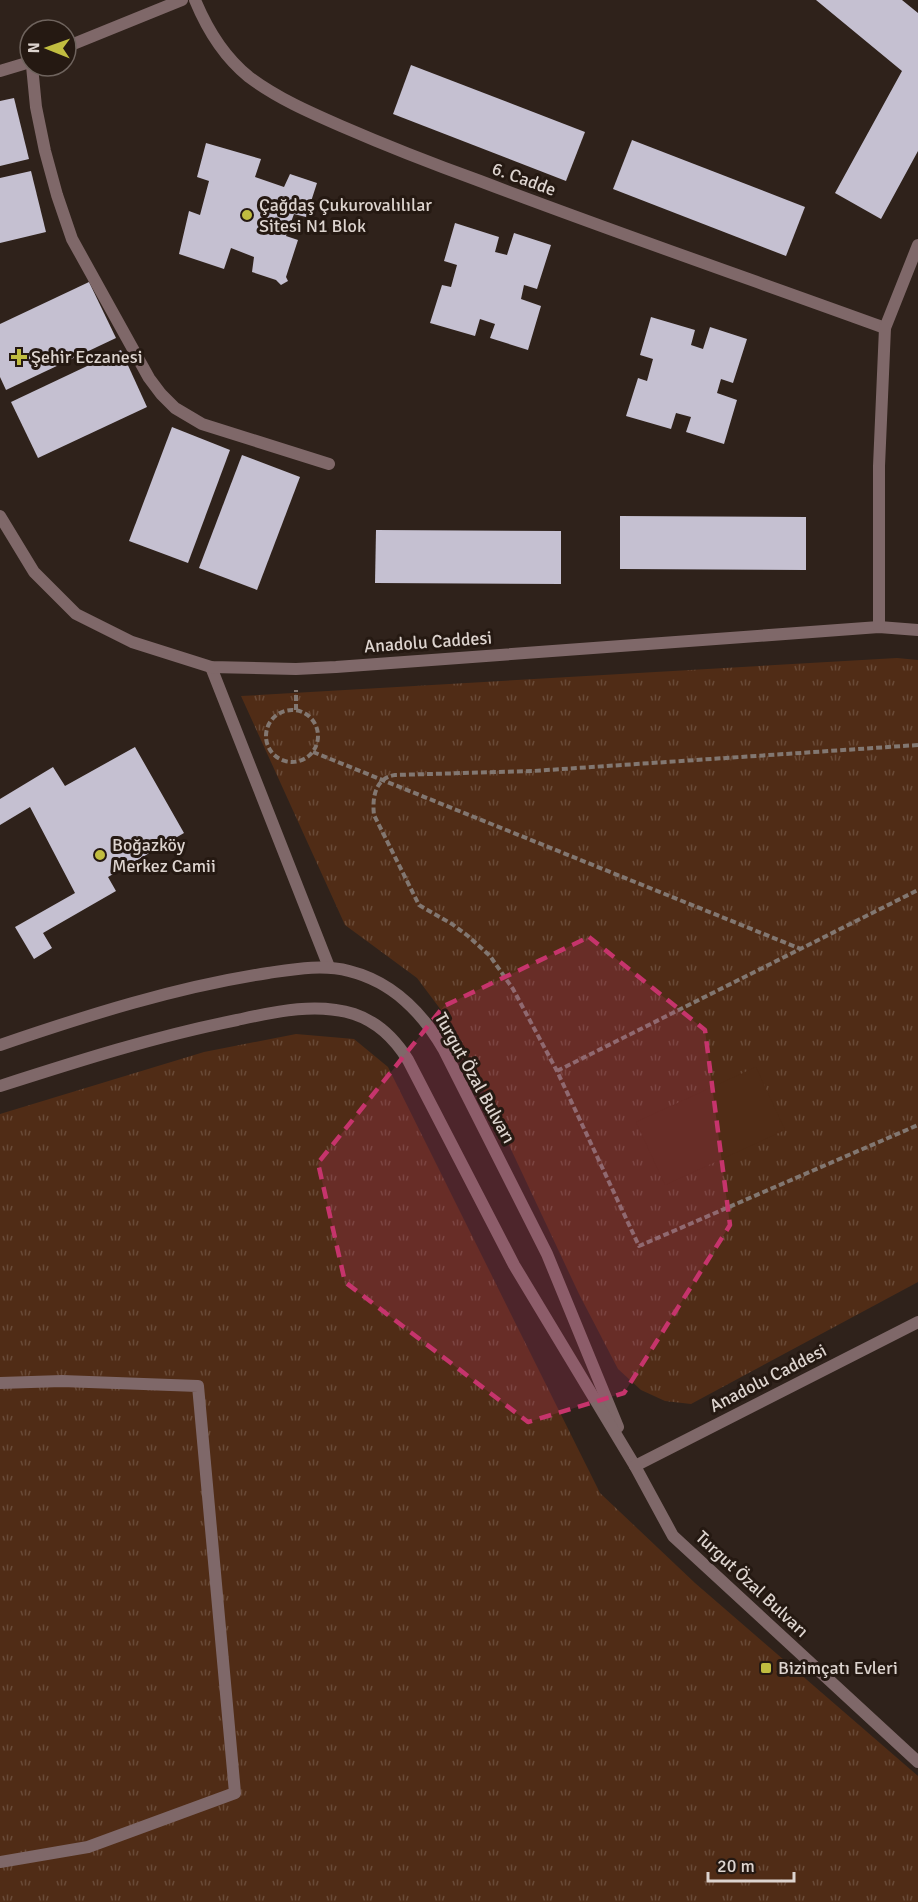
<svg xmlns="http://www.w3.org/2000/svg" width="918" height="1902" font-family="Signika,sans-serif">
<style>
.grass{fill:url(#grass-tufts)}
.pitch{fill:#502c16}
.building{fill:#c5c0d1}
.lines{fill:none;stroke-linecap:round;stroke-linejoin:round}
.path{stroke:#827771;stroke-width:4;stroke-dasharray:6 3;stroke-linecap:butt}
.service{stroke:#7f6869;stroke-width:12}
.minor{stroke:#7f6869;stroke-width:12}
.tertiary{stroke:#7f6869;stroke-width:12}
.marked{fill:#c6346c;fill-opacity:0.2;stroke:#c6346c;stroke-width:4.5;stroke-dasharray:12 8;stroke-linejoin:round}
.poi-dot{fill:#c1bd40;stroke:#251912;stroke-width:2}
.labels{text-anchor:middle;dominant-baseline:central;stroke-width:6;stroke-linejoin:round;paint-order:stroke}
.street-label{font-size:18px;fill:#ddd4cf;stroke:#251912}
.poi-label{font-size:18px;fill:#ddd4cf;stroke:#251912;text-anchor:start}
</style>
<defs>
<pattern id="grass-tufts" width="24" height="20" patternUnits="userSpaceOnUse" patternTransform="scale(1.5)"><rect width="24" height="20" fill="#502c16"/><path d="M3 7l-1-3M5 7V3M7 7l1-3M15 17l-1-3M17 17v-4M19 17l1-3" fill="none" stroke="#694a37"/></pattern>
</defs>
<rect width="100%" height="100%" fill="#2f221b"/>
<g class="grass">
<path d="M897 658 918 660V1282L691 1404 665 1401 641 1390 618 1369 579 1294 453 1026 417 978 345 925 241 696Z"/>
<path d="M296 1034 354 1039 388 1067 600 1493 695 1583 918 1776V1902H0V1114L204 1052Z"/>
</g>
<path class="pitch" d="M756 1067 785 1130 665 1185 636 1122Z"/>
<g class="building">
<path d="M816 0H902L918 13V151L881 219 835 193 902 71Z"/>
<path d="M411 65 585 132 566 181 393 114Z"/>
<path d="M14 98 29 159 0 166V101Z"/>
<path d="M632 140 805 207 786 256 613 189Z"/>
<path d="M206 143 261 159 255 177 284 187 290 174 317 183 306 217 294 214 286 236 298 240 286 277 288 281 281 285 276 280 252 272 254 257 231 248 224 269 179 254 189 211 200 215 209 181 197 177Z"/>
<path d="M31 171 46 232 0 243V178Z"/>
<path d="M455 223 499 237 495 252 507 255 514 233 551 245 537 289 524 285 521 299 541 306 528 350 490 338 495 324 480 319 475 336 430 323 442 285 451 287 457 265 444 261Z"/>
<path d="M89 282 116 338 6 390 0 377V324Z"/>
<path d="M651 317 695 330 691 345 703 349 710 327 747 339 733 383 721 379 717 393 737 400 724 444 686 432 691 417 676 413 671 429 626 416 638 378 647 381 653 359 640 355Z"/>
<path d="M121 350 147 407 38 458 11 402Z"/>
<path d="M172 427 230 450 188 563 129 541Z"/>
<path d="M242 455 300 477 257 590 199 568Z"/>
<path d="M620 516 806 517V570L620 569Z"/>
<path d="M376 530 561 531V584L375 583Z"/>
<path d="M135 747 184 833 108 877 116 891 43 933 52 948 34 959 15 927 75 893 30 807 0 825V799L53 767 65 786Z"/>
</g>
<g class="lines">
<g class="path">
<path d="M296 710V690"/>
<circle cx="292" cy="736" r="26"/>
<path d="M918 745 533 771 395 775C375 778 372 798 374 815L419 905 452 924 468 936 490 956 513 989 557 1071 639 1246 918 1125"/>
<path d="M313 752 801 949"/>
<path d="M557 1071 918 890"/>
</g>
<path class="service" d="M32 66 36 107 45 151 57 195 72 239 149 378 161 394 175 408 202 424 329 464"/>
<g class="minor">
<path d="M195 0C207 29 224 57 249 77 277 98 309 112 341 126 387 146 433 164 480 181 614 232 750 279 885 328"/>
<path d="M66 47 182 0"/>
<path d="M0 71 30 62"/>
<path d="M211 667 329 967"/>
<path d="M0 1383 62 1381 198 1386 235 1793 88 1847 0 1862"/>
</g>
<g class="tertiary">
<path d="M0 516 34 572 76 614 132 642 211 667 296 669 336 667 879 627 918 630"/>
<path d="M879 627V466L885 328 918 245"/>
<path d="M0 1045C88 1015 176 987 268 973 295 969 323 964 349 971 393 982 422 1012 444 1050L547 1254 618 1427"/>
<path d="M0 1086C78 1061 156 1036 237 1020 274 1012 316 1002 354 1014 378 1022 395 1039 408 1060L514 1265 635 1466 673 1536 918 1762"/>
<path d="M635 1466 918 1322"/>
</g>
</g>
<path class="marked" d="M589 937 705 1030 730 1225 624 1393 528 1422 345 1282 318 1163 444 1006Z"/>
<g class="poi-dot">
<circle cx="247" cy="215" r="6"/>
<path d="M16 348h6v6h6v6h-6v6h-6v-6h-6v-6h6z"/>
<circle cx="100" cy="855" r="6"/>
<rect x="760" y="1662" width="12" height="12" rx="3"/>
</g>
<g class="labels">
<g class="street-label">
<text transform="translate(524 179) rotate(20)">6. Cadde</text>
<text transform="translate(428 642) rotate(-4)">Anadolu Caddesi</text>
<text transform="translate(475 1078) rotate(61)">Turgut Özal Bulvarı</text>
<text transform="translate(768 1378) rotate(-27)">Anadolu Caddesi</text>
<text transform="translate(752 1584) rotate(43)">Turgut Özal Bulvarı</text>
</g>
<g class="poi-label">
<text x="259" y="205">Çağdaş Çukurovalılılar<tspan x="259" dy="21">Sitesi N1 Blok</tspan></text>
<text x="31" y="357">Şehir Eczanesi</text>
<text x="112" y="845">Boğazköy<tspan x="112" dy="21">Merkez Camii</tspan></text>
<text x="778" y="1668">Bizimçatı Evleri</text>
</g>
</g>
<g transform="translate(48 48) rotate(271)"><circle r="28" fill="#251912" stroke="#6f645e" stroke-width="1.5"/>
<path d="M0-4.5L10 22L0 15L-10 22Z" fill="#c1bd40"/>
<text y="-9" font-size="16" font-weight="bold" text-anchor="middle" fill="#ddd4cf">N</text>
</g>
<path d="M708 1872v9h86v-9" fill="none" stroke="#ddd4cf" stroke-width="3"/>
<text x="717" y="1872" font-size="18" fill="#ddd4cf" stroke="#251912" stroke-width="4.5" paint-order="stroke">20 m</text>
</svg>
